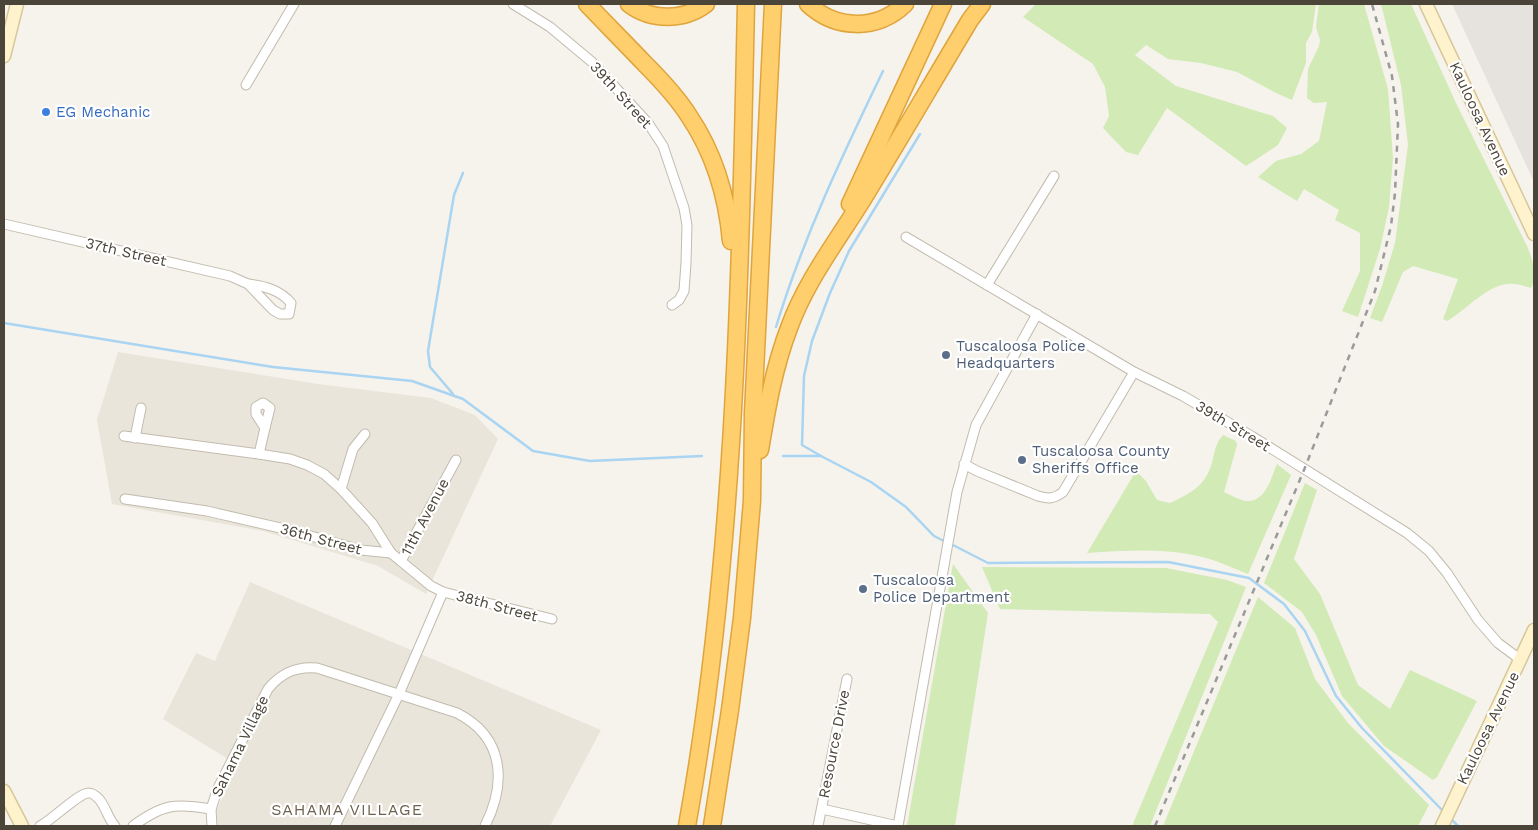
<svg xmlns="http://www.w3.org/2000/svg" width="1538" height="830" font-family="'Work Sans',sans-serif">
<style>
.residential{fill:#eae5da}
.industrial{fill:#e6e2dd}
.green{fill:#d2eab5}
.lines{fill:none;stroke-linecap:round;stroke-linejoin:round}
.stream{stroke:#a9d4f2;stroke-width:2.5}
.street-casing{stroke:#c2bbae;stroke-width:11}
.secondary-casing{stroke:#d6c79b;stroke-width:15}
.highway-casing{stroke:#e0a43c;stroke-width:19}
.street{stroke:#fff;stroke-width:9}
.secondary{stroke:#fff3cd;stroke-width:12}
.highway{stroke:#ffcf6e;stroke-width:16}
.rail{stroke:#9a9a9a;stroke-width:2.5;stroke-dasharray:6 6;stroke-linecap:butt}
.shop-dot{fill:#3f7fe0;stroke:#fff;stroke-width:2}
.service-dot{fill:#5c6f8a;stroke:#fff;stroke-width:2}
.labels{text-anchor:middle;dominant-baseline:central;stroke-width:4.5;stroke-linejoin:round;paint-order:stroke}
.street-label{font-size:15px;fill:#4b4439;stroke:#fff}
.shop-label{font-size:15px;fill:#366cbe;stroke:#fff;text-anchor:start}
.service-label{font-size:15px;fill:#4e5e75;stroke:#fff;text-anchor:start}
.neighbourhood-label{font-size:16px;letter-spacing:1px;fill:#6e6250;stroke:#fff}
</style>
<rect width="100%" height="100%" fill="#f6f3ec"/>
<g class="residential">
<path d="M118 352 318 384 431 398 475 415 498 439 426 594 378 566 263 531 112 504 97 420Z"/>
<path d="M250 582 601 730 550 826H218L216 812 236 764 163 719 196 653 215 661Z"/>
</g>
<path class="industrial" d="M1452 4H1534V182Z"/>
<g class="green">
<path d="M1036 4H1316L1312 32 1306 43V63L1292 100 1276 93 1237 72 1201 63 1168 59 1146 45 1135 55 1176 86 1273 116 1287 128 1278 145 1246 166 1167 108 1138 155 1126 152 1103 128 1109 116 1105 87 1093 64 1023 17Z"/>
<path d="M1319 4H1364L1388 89 1393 158 1389 207 1380 249 1358 317 1342 311 1360 271V233L1335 220 1339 210 1304 189 1297 201 1258 177 1276 161 1301 154 1319 141 1327 102 1314 103 1307 98 1308 69 1319 46 1320 40 1316 27Z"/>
<path d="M1381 4H1411L1456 103 1527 246C1532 258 1538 275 1531 288 1524 286 1515 283 1508 284 1487 285 1465 311 1447 321L1443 319 1458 279 1413 266 1403 272 1382 322 1370 318 1382 286 1395 243 1408 145 1401 85Z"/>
<path d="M1223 435 1236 441 1237 445 1224 492C1231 495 1239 500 1246 501 1266 502 1271 478 1277 464L1291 475 1248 574C1230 567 1212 558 1193 555 1158 548 1122 551 1087 553L1136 471 1146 481 1157 500 1170 503C1183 497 1200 489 1207 475 1215 463 1212 446 1223 435Z"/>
<path d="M1305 483 1317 490 1294 559 1320 594 1358 685 1390 709 1410 670 1477 701 1437 777 1433 780 1384 746 1342 696 1316 635 1302 612 1264 583Z"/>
<path d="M953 564 988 613 955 826H907Z"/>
<path d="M982 567 1166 568 1227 580 1246 587 1150 826H1132L1218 622 1210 614 1000 609Z"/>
<path d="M1258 597 1295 628 1315 679 1348 723 1429 805 1418 826H1163Z"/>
</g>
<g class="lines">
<g class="stream">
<path d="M4 323 273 367 412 381 463 399 533 451 590 461 702 456"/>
<path d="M776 327C803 238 843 154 883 71"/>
<path d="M453 394 430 367 428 351 454 195 463 173"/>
<path d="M783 456H821L871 482 906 507 934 536 946 542"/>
<path d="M821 456 802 445 804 376 812 341 830 293 849 251 920 134"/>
<path d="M951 544 988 563 1168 562 1249 578 1284 604 1305 631 1336 696 1362 728 1444 812"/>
<path d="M1449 817 1458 826"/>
</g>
<defs>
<g id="street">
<path d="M513 4 550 27 592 62 648 123 663 146 684 208 687 225 686 263 684 291 679 300 672 305"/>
<path d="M246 85 294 4"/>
<path d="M4 224 230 276 248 284"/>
<path d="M906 237 1134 372 1183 396 1253 437 1407 533 1429 551 1447 573 1478 620 1498 643 1521 660"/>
<path d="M248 284C265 286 280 290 291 303L289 314H280L273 310Z"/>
<path d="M987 285 1054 176"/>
<path d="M263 403 270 408 265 428 256 414V407Z"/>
<path d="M124 436 259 454 290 459 307 465 324 474 341 489 372 523 391 553 431 586 443 592 552 619"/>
<path d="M135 438 141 408"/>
<path d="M259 454 265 428"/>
<path d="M964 464 977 471 1038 496C1048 499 1054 499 1063 492L1134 372"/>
<path d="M341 489 353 449 365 434"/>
<path d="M125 499 207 511 289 530 361 550 391 553"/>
<path d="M401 561 456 460"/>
<path d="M822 809 898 826"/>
<path d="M40 826C52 820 80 792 89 793 93 793 96 796 99 799 106 807 108 819 115 826"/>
<path d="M133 826C163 804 175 803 211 809"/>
<path d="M212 826 211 809 218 788 268 689C281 673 296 666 317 668L457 713C504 737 507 782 485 826"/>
<path d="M335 826 399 694 443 592"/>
<path d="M818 826 847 679"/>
<path d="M898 826 957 492 976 425 1037 314"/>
</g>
<g id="secondary">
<path d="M1426 4 1534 234"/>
<path d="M4 56 17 4"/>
<path d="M4 791 22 826"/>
<path d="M1442 826 1534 630"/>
</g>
<g id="highway">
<path d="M587 4C606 24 626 44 645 64 661 80 677 97 689 116 714 153 727 197 731 241"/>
<path d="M629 4C651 21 684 21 706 4"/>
<path d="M808 4C836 30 877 31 905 4"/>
<path d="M850 204 943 4"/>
<path d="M760 450C767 408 774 367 789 328 806 281 837 241 863 199 899 140 934 80 970 20L982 4"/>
<path d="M687 826C736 555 740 278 746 4"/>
<path d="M712 826 730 710 742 618 752 501 753 413 773 4"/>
</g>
</defs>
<use href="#street" class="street-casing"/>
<use href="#secondary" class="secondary-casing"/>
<use href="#highway" class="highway-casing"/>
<use href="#street" class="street"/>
<use href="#secondary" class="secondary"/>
<use href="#highway" class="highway"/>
<path class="rail" d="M1155 826 1304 470 1375 291 1391 226 1395 193 1398 124 1392 76 1372 4"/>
</g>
<circle class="shop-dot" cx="46" cy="112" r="5"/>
<g class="service-dot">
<circle cx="946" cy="355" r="5"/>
<circle cx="1022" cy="460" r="5"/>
<circle cx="863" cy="589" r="5"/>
</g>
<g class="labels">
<g class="street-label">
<text transform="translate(621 95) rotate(48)">39th Street</text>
<text transform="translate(1480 119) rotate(65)">Kauloosa Avenue</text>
<text transform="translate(126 252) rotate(13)">37th Street</text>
<text transform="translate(1233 426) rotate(31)">39th Street</text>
<text transform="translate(425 517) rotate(-62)">11th Avenue</text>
<text transform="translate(321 539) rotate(15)">36th Street</text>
<text transform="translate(497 606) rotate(15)">38th Street</text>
<text transform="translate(1488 728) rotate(-64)">Kauloosa Avenue</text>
<text transform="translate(834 744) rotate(-79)">Resource Drive</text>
<text transform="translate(240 746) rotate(-64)">Sahama Village</text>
</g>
<g class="shop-label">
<text x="56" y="112">EG Mechanic</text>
</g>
<g class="service-label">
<text x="956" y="346">Tuscaloosa Police<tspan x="956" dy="17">Headquarters</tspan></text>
<text x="1032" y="451">Tuscaloosa County<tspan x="1032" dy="17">Sheriffs Office</tspan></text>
<text x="873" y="580">Tuscaloosa<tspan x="873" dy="17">Police Department</tspan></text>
</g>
<g class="neighbourhood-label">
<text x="347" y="809">SAHAMA VILLAGE</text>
</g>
</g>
<rect width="1538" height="830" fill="none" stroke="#4b4439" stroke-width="10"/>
</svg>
